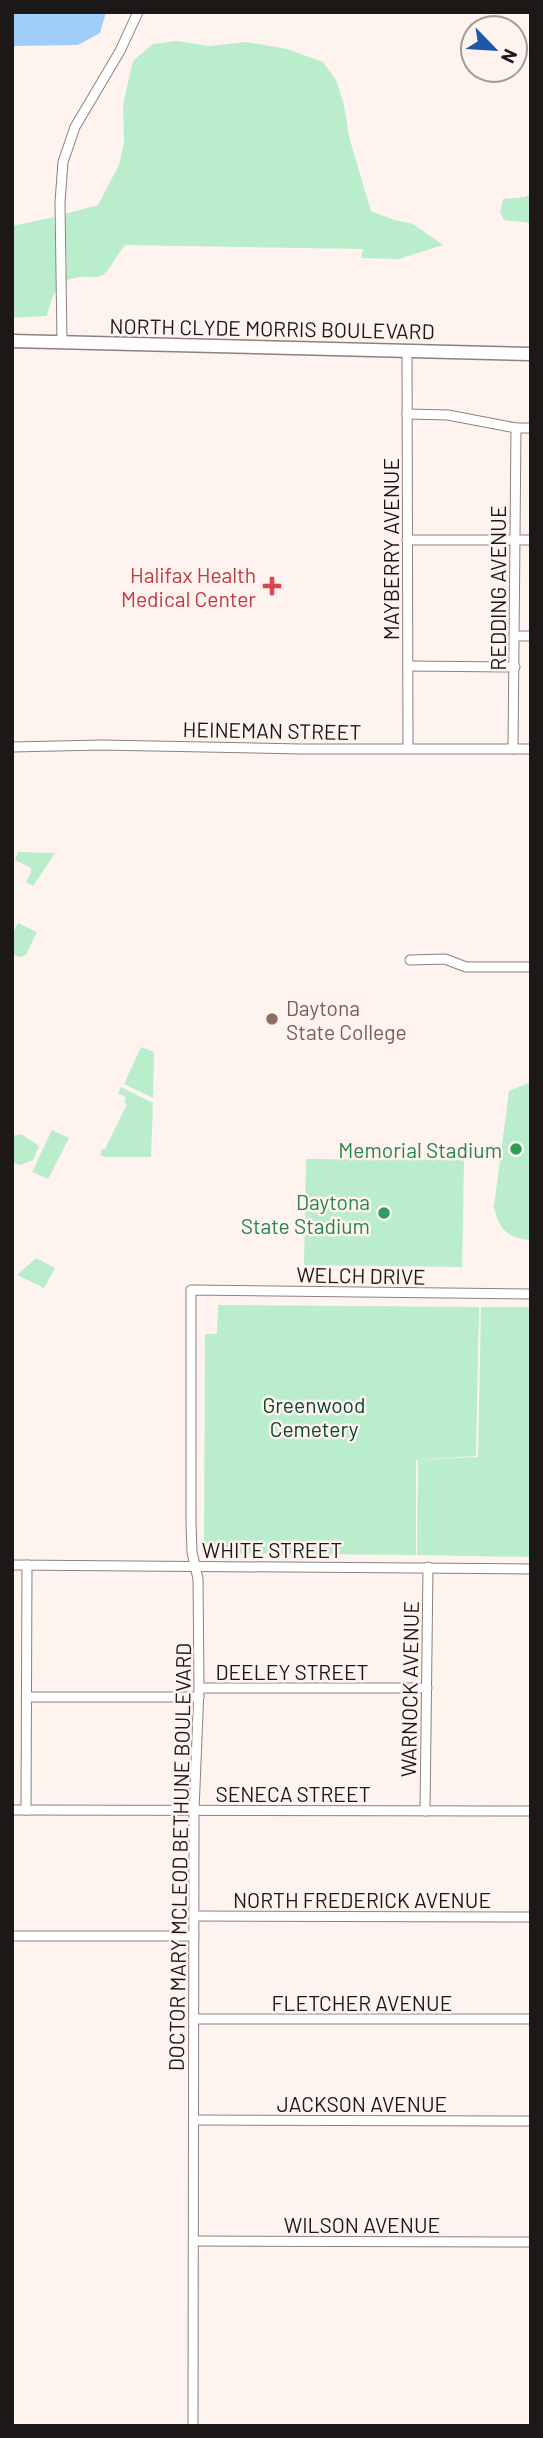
<svg xmlns="http://www.w3.org/2000/svg" width="543" height="2438" font-family="Barlow,sans-serif">
<style>
.green{fill:#baedcc}
.water{fill:#9fcefb}
.lines{fill:none;stroke-linecap:round;stroke-linejoin:round}
.minor-casing{stroke:#8b827e;stroke-width:11}
.major-casing{stroke:#8b827e;stroke-width:15}
.minor{stroke:#fff;stroke-width:9}
.major{stroke:#fff;stroke-width:12}
.health-dot{fill:#e0444e;stroke:#fef3ef;stroke-width:2.5}
.education-dot{fill:#8d6e63;stroke:#fef3ef;stroke-width:2.5}
.leisure-dot{fill:#2e9e5b;stroke:#fef3ef;stroke-width:2.5}
.labels{text-anchor:middle;dominant-baseline:central;stroke-width:5;stroke-linejoin:round;paint-order:stroke}
.street-label{font-size:21px;fill:#1c1817;stroke:#fef3ef}
.health-label{font-size:21px;fill:#be3a42;stroke:#fef3ef;text-anchor:end}
.education-label{font-size:21px;fill:#785e54;stroke:#fef3ef;text-anchor:start}
.leisure-label{font-size:21px;fill:#27864d;stroke:#fef3ef;text-anchor:end}
.park-label{font-size:21px;fill:#054528;stroke:#fef3ef}
</style>
<rect width="100%" height="100%" fill="#fef3ef"/>
<g class="green">
<path d="M177 41 209 46 246 42 287 49 323 62 336 80 344 105 349 137 371 211 394 220 413 224 443 245 399 259 361 258 363 249 125 245C119 252 111 267 106 272 99 280 88 276 80 277 58 279 51 298 47 316L12 318V226L54 217 57 269 67 270 65 214 98 205 119 165 124 142 123 104 133 61 153 44Z"/>
<path d="M531 193V223L504 220 500 212 503 199 525 197Z"/>
<path d="M18 852 55 853 33 886 26 882 31 872V868L15 860Z"/>
<path d="M18 923 37 932 26 955 19 957 12 954V935Z"/>
<path d="M141 1047 154 1052 153 1098 124 1084Z"/>
<path d="M531 1082V1240C509 1239 498 1229 494 1207L509 1091Z"/>
<path d="M121 1087 153 1103 151 1157H104L100 1155 102 1149H105L127 1104 124 1102 126 1097 118 1094Z"/>
<path d="M52 1130 69 1138 48 1179 32 1172Z"/>
<path d="M21 1134 39 1146 33 1160 20 1165 12 1162V1136Z"/>
<path d="M306 1159 464 1160 462 1267 304 1265Z"/>
<path d="M36 1258 55 1268 44 1288 17 1275Z"/>
<path d="M218 1305 479 1307 476 1456 416 1460V1555L212 1553 204 1545 205 1334H217Z"/>
<path d="M481 1307H531V1557L417 1555 418 1460 478 1457Z"/>
</g>
<path class="water" d="M12 12H106L100 33 78 45 12 46Z"/>
<g class="lines">
<defs>
<g id="minor">
<path d="M62 342 60 202 63 162 75 127 120 51 138 12"/>
<path d="M407 350 408 748"/>
<path d="M407 414 448 415 516 428H531"/>
<path d="M407 540H531"/>
<path d="M515 636H531"/>
<path d="M408 666 515 667"/>
<path d="M12 747 101 745 301 749H531"/>
<path d="M513 749 516 428"/>
<path d="M410 960 445 959 466 967H531"/>
<path d="M12 1565 531 1569"/>
<path d="M199 1688H427"/>
<path d="M27 1697H199"/>
<path d="M12 1810 531 1811"/>
<path d="M26 1810 27 1565"/>
<path d="M425 1811 428 1567"/>
<path d="M194 1916 531 1917"/>
<path d="M12 1936H194"/>
<path d="M194 2019H531"/>
<path d="M194 2120 531 2121"/>
<path d="M194 2241 531 2242"/>
<path d="M193 2426 194 1811 199 1688 198 1579 192 1552 191 1522V1290L531 1294"/>
</g>
<path id="major" d="M12 341 531 354"/>
</defs>
<use href="#minor" class="minor-casing"/>
<use href="#major" class="major-casing"/>
<use href="#minor" class="minor"/>
<use href="#major" class="major"/>
</g>
<path class="health-dot" d="M268.5 575.5h7v7h7v7h-7v7h-7v-7h-7v-7h7z"/>
<circle class="education-dot" cx="272" cy="1019" r="7"/>
<g class="leisure-dot">
<circle cx="516" cy="1149" r="7"/>
<circle cx="384" cy="1213" r="7"/>
</g>
<g class="labels">
<g class="street-label">
<text transform="translate(272 328) rotate(1)">NORTH CLYDE MORRIS BOULEVARD</text>
<text transform="translate(390 549) rotate(-90)">MAYBERRY AVENUE</text>
<text transform="translate(497 588) rotate(-90)">REDDING AVENUE</text>
<text transform="translate(272 730) rotate(1)">HEINEMAN STREET</text>
<text transform="translate(361 1275) rotate(1)">WELCH DRIVE</text>
<text x="272" y="1549">WHITE STREET</text>
<text x="292" y="1671">DEELEY STREET</text>
<text transform="translate(409 1689) rotate(-89)">WARNOCK AVENUE</text>
<text x="293" y="1793">SENECA STREET</text>
<text transform="translate(179 1857) rotate(-89)">DOCTOR MARY MCLEOD BETHUNE BOULEVARD</text>
<text x="362" y="1899">NORTH FREDERICK AVENUE</text>
<text x="362" y="2002">FLETCHER AVENUE</text>
<text x="362" y="2103">JACKSON AVENUE</text>
<text x="362" y="2224">WILSON AVENUE</text>
</g>
<g class="health-label">
<text x="256" y="574">Halifax Health<tspan x="256" dy="24">Medical Center</tspan></text>
</g>
<g class="education-label">
<text x="286" y="1007">Daytona<tspan x="286" dy="24">State College</tspan></text>
</g>
<g class="leisure-label">
<text x="502" y="1149">Memorial Stadium</text>
<text x="370" y="1201">Daytona<tspan x="370" dy="24">State Stadium</tspan></text>
</g>
<g class="park-label">
<text x="314" y="1404">Greenwood<tspan x="314" dy="24">Cemetery</tspan></text>
</g>
</g>
<rect width="543" height="2438" fill="none" stroke="#1c1817" stroke-width="28"/>
<g transform="translate(494 49) rotate(115)"><circle r="33" fill="#fef3ef" stroke="#a49b99" stroke-width="2"/>
<path d="M0-5L12 26L0 18L-12 26Z" fill="#1c58a9"/>
<text y="-10" font-size="19" font-weight="bold" text-anchor="middle" fill="#1c1817">N</text>
</g>
</svg>
